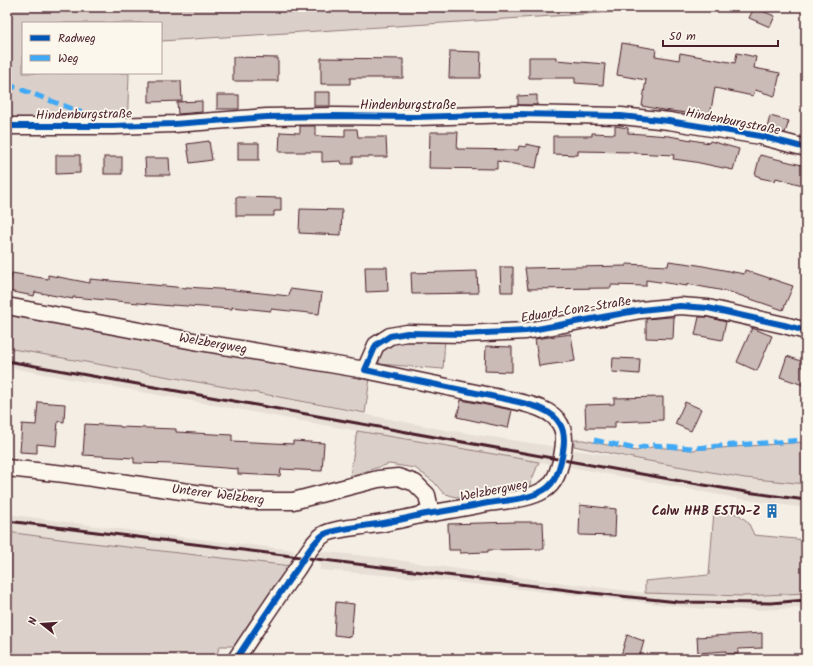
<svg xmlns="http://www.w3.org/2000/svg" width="813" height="666" font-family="Kalam,sans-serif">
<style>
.built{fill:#e7dfd6}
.green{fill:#dbd0c9;stroke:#92787a}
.building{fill:#cabbb6;stroke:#4a1f2b}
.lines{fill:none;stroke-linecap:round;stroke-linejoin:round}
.minor-casing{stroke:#4a1f2b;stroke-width:19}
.minor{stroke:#fbf7ec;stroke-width:16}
.rail{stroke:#4a1f2b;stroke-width:3}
.quiet{stroke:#3fa9f5;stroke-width:5;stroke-dasharray:10 5;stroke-linecap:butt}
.cycleway-casing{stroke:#fbf7ec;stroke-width:8}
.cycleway{stroke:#0057b8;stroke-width:6}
.labels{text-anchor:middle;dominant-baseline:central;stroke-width:3.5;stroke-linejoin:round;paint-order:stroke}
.street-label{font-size:13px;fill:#4a1f2b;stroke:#fbf7ec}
.poi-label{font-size:13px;font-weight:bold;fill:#4a1f2b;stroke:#fbf7ec;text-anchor:end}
</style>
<rect width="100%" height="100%" fill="#f4eee4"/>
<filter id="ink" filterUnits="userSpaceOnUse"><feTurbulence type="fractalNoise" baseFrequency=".025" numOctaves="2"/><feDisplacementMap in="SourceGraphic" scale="8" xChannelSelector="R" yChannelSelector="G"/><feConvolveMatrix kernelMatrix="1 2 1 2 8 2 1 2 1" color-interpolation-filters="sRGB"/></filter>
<g filter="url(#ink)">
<g class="built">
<path d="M7 348 220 386 446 430 557 447 553 464 539 462 442 445 357 431 70 379 7 367Z"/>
<path d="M574 450 643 460 745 478 806 484V508L741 499 570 467Z"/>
<path d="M7 514 172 536 294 550 291 566 75 541 7 532Z"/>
<path d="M319 551 384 558 492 574 645 593 744 596 806 593V608L756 610 703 609 418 578 320 570Z"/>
</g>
<g class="green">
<path d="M7 7H648L647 10 161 41V23H23V73H129L127 134 7 132Z"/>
<path d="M7 315 197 350 370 378 365 413 220 386 7 348Z"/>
<path d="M445 338 443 369 379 364 380 353 393 342Z"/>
<path d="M357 431 442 445 539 462 529 487 462 499 443 493 434 482 415 468 389 464 350 476Z"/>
<path d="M574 440H583L636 451 652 447 692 450 806 442V484L745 478 643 460 574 446Z"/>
<path d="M714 511 738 514 748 522 754 535 806 540V593L744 596 645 593V581L709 575Z"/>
<path d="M7 532 75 541 291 566 235 646H220L215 659H7Z"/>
</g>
<g class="building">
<path d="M754 8 775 16 770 27 749 18Z"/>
<path d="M622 43 656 49 655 56 679 60 680 53 735 63 737 53 756 57 754 68 780 73 775 96 755 90 753 96 715 88 710 115 701 117 694 116V114L663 110 642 106 646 80 617 75Z"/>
<path d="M450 51 481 52 480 78H449Z"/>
<path d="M233 57 278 58V81H233Z"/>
<path d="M529 57H556V60L605 64 603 85 575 83V78H529Z"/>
<path d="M321 58 403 59V78H350V84H321Z"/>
<path d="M149 81H181L182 101 149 102Z"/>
<rect x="314" y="92" width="16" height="14"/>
<rect x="217" y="95" width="22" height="14"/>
<path d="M537 95V105H518V96Z"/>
<path d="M202 101V112L178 114 177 102Z"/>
<path d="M770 116 789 121 785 133 767 128Z"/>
<path d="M300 126H315V136L345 137V129H357L358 137H386L387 157H353V164H342L341 161 322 162V152H279L280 132 300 133Z"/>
<path d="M615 126 628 128V133L669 136 709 143 710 141 739 149 733 170 695 162 673 159 674 155 634 153V152L578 151V155L553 154V136H592V133L615 134Z"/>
<path d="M430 132H458L457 149 518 150 519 146 526 147V144L540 147 536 168 497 161V169L429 168Z"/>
<path d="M209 141 212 160 190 163 187 144Z"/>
<rect x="238" y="143" width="21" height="17"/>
<path d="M56 155H80V173L56 174Z"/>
<path d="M760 155 806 166V186L776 178 775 181 760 178V177L755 175Z"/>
<rect x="104" y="157" width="18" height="17"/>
<path d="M145 158H169L170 175H146Z"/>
<path d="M236 197 281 198V211H274V216H236Z"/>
<path d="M300 209 342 210 341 235 299 233Z"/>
<path d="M669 261 698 265 744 274 745 270 793 286 783 310 730 292 687 284V286L646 280V286L611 285V288L528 289 525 268 626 266V264L668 266Z"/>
<path d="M365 267H387L388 291 366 292Z"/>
<path d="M500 267H513V292H501Z"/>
<path d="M477 271 478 293 412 294 411 273Z"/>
<path d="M12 273 48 279V275L90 283V279L186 288V287L234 290 289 296 290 289 322 293 319 314 271 309V311L232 307V309L172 305V306L73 297V299L35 292 34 296 8 291Z"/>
<path d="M669 317H674L673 339 646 338V319Z"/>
<path d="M699 317H707L726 322 722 340 695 335Z"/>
<path d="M752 328 772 336 757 371 737 362Z"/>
<path d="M571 334 575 361 539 366 535 339Z"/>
<path d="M486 346 512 347V372L485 371Z"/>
<path d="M787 356 806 363V386L780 377Z"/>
<path d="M613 358 640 359 639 374 612 372Z"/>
<path d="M663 397V420L615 422V428H586L585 405 614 404V398Z"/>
<path d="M461 400 512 410 508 428 457 417Z"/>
<path d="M38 402 65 404 64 422 58 421 56 446 37 444V453L20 452 22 424 36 425Z"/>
<path d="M685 402 701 409 691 431 675 424Z"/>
<path d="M85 424 120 426V427L176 429V432L232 435V441L293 444V441L324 443 322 471 281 469 280 476 238 474V469L174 464 134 463V458L83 455Z"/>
<path d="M580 505 616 509 615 536 579 535Z"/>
<path d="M515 522H543L544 549 488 550V552L460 553V550H449L448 524Z"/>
<path d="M336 602 354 604 351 637 334 635Z"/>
<path d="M762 633V648L738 649V654H726V651L698 653 697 637Z"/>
<path d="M627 635 644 641 639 659H620Z"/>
</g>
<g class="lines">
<defs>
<g id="minor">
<path d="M7 126H113L174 124 267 117 334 116 416 117 517 114 621 116 669 121 760 136 806 148"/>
<path d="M7 306 199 342 365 370 510 400C526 404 552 408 560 424 566 434 564 446 562 457 559 469 556 483 544 490 527 500 507 500 488 503 468 507 447 511 426 514 415 516 404 519 393 521 386 523 378 524 370 525 358 527 332 529 323 535 312 543 304 558 297 569 276 598 256 629 236 659"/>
<path d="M365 370 376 345 390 336 407 333 465 334 526 331 641 310 680 306 708 308 784 325 806 331"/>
<path d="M7 468 65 474 250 501H293L378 479 398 477 415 483 427 495 431 514"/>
</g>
</defs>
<use href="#minor" class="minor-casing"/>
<use href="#minor" class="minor"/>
<g class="rail">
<path d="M7 361 245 403 686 482 746 492 806 500"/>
<path d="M7 521 592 593 678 602 771 603 806 600"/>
</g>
<g class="quiet">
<path d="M443 12 444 7"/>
<path d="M7 84 83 113"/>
<path d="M594 440 636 449 652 445 692 448 806 440"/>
</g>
<defs>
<g id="cycleway">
<path d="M7 126H113L174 124 267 117 334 116 416 117 517 114 621 116 669 121 760 136 806 148"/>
<path d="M236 659C256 629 276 598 297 569 304 558 312 543 323 535 332 529 358 527 370 525 378 524 386 523 393 521 404 519 415 516 426 514 447 511 468 507 488 503 507 500 527 500 544 490 556 483 559 469 562 457 564 446 566 434 560 424 552 408 526 404 510 400L365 370 376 345 390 336 407 333 465 334 526 331 641 310 680 306 708 308 784 325 806 331"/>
</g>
</defs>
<use href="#cycleway" class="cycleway-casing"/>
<use href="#cycleway" class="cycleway"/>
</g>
</g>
<defs>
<symbol id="building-bare" viewBox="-9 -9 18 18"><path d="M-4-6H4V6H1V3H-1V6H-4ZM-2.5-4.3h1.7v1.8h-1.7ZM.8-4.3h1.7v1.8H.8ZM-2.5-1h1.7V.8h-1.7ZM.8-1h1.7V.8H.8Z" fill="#1f6fb2" stroke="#fbf7ec" stroke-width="2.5" paint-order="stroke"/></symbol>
</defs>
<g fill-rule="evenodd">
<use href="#building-bare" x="762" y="501" width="20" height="20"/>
</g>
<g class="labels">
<g class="street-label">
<text x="408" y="105">Hindenburgstraße</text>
<text transform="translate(84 115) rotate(-1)">Hindenburgstraße</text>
<text transform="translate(733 122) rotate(11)">Hindenburgstraße</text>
<text transform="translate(576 310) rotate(-9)">Eduard-Conz-Straße</text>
<text transform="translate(213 344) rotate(10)">Welzbergweg</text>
<text transform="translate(494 491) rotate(-11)">Welzbergweg</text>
<text transform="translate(218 495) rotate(7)">Unterer Welzberg</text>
</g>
<g class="poi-label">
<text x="761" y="511">Calw HHB ESTW-Z</text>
</g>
</g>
<rect width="813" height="666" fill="none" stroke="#fbf7ec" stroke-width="24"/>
<rect x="12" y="12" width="789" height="642" fill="none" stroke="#4a1f2b" stroke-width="1.5" filter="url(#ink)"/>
<rect x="22" y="22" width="140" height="52" fill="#fbf7ec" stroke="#b4a19f"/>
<rect x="30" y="35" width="20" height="6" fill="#0057b8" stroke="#b4a19f"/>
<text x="58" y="42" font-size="12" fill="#4a1f2b">Radweg</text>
<rect x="30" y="55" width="20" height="6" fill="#3fa9f5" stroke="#b4a19f"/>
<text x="58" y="62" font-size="12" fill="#4a1f2b">Weg</text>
<g transform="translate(42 624) rotate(287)" stroke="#fbf7ec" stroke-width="3" paint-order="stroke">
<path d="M0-3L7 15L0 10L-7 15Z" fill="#4a1f2b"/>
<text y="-6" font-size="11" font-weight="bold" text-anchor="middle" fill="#4a1f2b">N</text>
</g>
<path d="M663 40v6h115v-6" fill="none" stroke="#4a1f2b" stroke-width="2"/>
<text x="669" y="40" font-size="12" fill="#4a1f2b" stroke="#fbf7ec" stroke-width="3" paint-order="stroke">50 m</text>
</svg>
